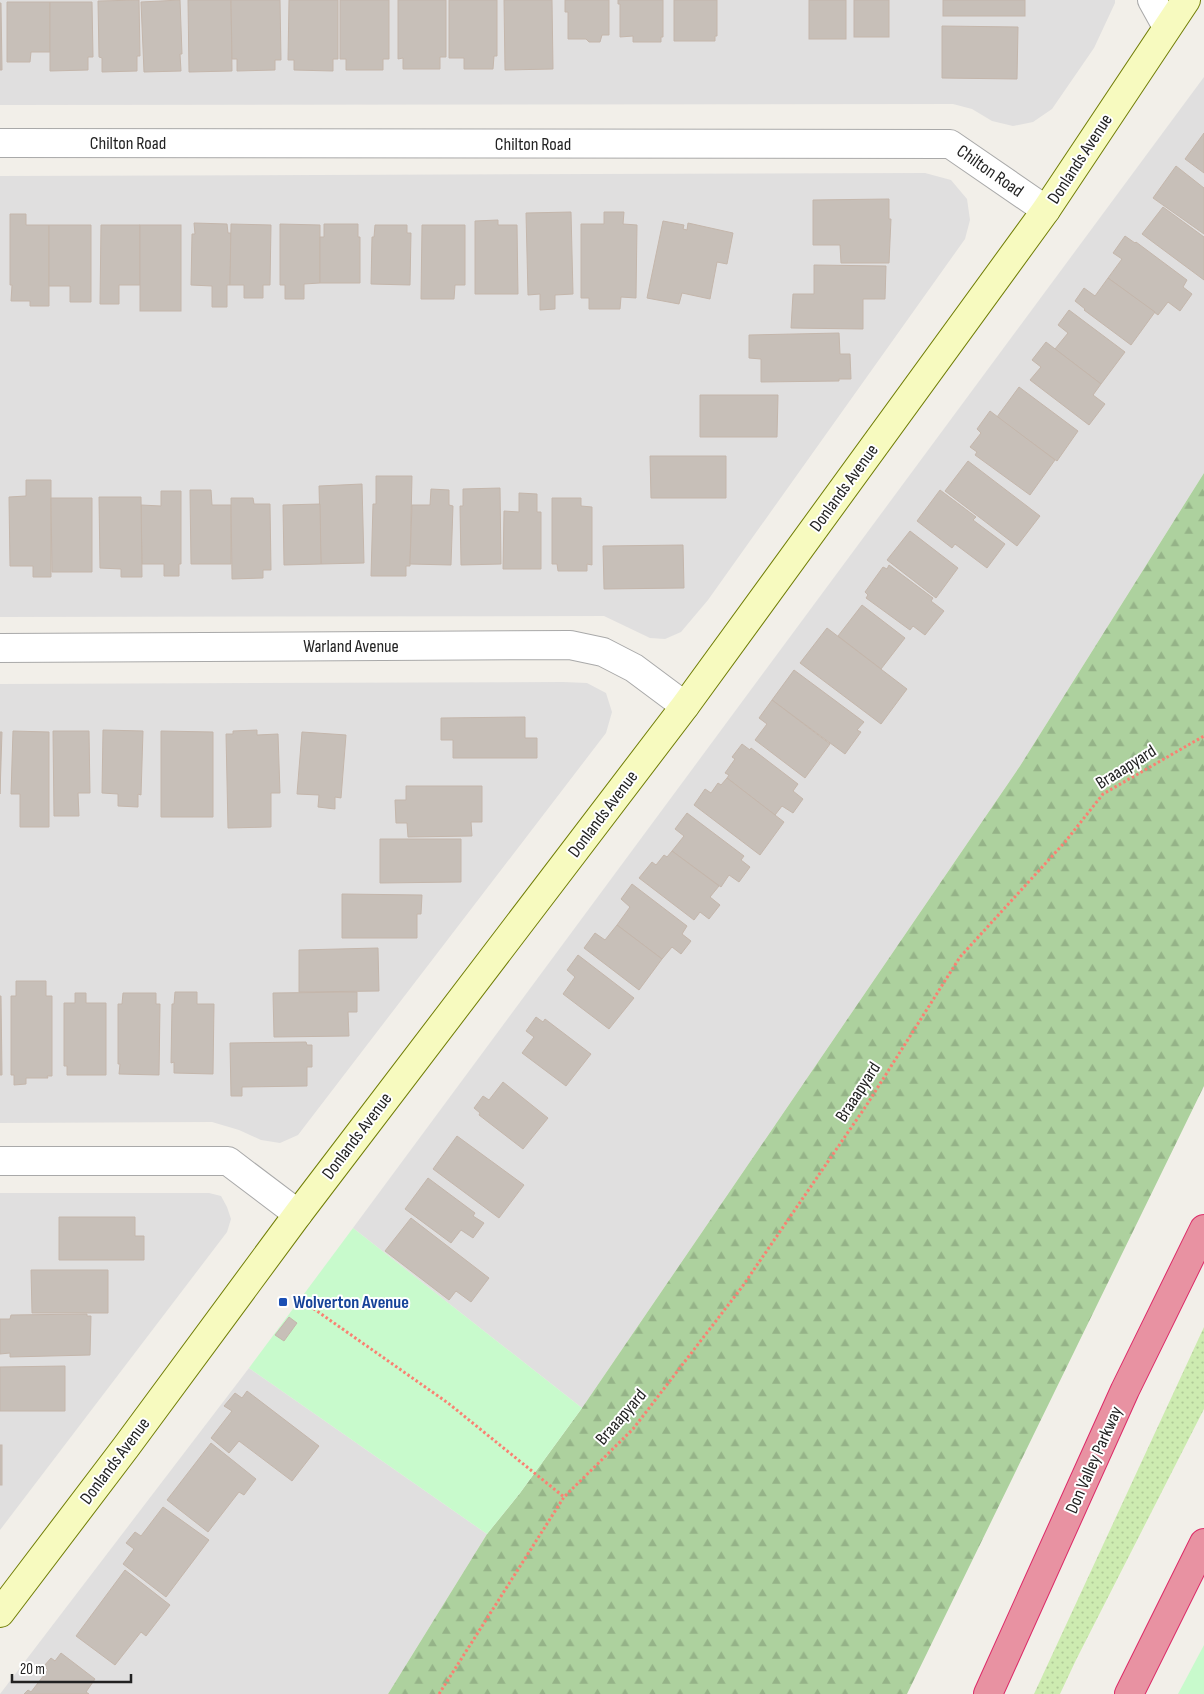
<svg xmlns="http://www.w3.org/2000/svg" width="1204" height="1694" font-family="'Sofia Sans Condensed',sans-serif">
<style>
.residential{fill:#e0dfdf}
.grass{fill:url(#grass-dots)}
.forest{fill:url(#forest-firs)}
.park{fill:#c8facc}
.building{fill:#c7bfb8;stroke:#c4b6ab}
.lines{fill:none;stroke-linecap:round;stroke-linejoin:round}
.street-casing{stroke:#a9a9a9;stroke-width:30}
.secondary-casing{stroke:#707d05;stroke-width:30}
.highway-casing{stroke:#dc2a67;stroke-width:30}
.path{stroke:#fa8072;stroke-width:3;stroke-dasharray:2.5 2.5;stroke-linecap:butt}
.street{stroke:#fff;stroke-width:28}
.secondary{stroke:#f7fabf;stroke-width:28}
.highway{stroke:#e892a2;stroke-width:28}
.transit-dot{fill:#1a4fb4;stroke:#fff;stroke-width:2}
.labels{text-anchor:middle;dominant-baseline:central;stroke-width:4;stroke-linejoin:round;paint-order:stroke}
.street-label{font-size:18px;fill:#222;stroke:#fff}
.transit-label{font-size:18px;font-weight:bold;fill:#164399;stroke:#fff;text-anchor:start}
</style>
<defs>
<pattern id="grass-dots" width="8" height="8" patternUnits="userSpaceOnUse" patternTransform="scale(1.25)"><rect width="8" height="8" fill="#cdebb0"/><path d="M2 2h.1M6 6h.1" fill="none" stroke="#b0c997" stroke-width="1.8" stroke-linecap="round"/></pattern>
<pattern id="forest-firs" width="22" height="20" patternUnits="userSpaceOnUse" patternTransform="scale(1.25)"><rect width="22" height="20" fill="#add19e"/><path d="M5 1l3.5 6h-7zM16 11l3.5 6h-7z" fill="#95b388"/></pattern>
</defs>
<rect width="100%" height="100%" fill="#f2efe9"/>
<g class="residential">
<path d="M0 0H1115V3L1094 48 1052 109 1033 122 1013 126 992 121 972 109 953 104 0 105Z"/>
<path d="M1204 77V473L1020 766 582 1408 353 1228Z"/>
<path d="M925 173 951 180 967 199 970 220 965 239 708 600 681 632 665 639 650 638 604 616 0 617V176Z"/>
<path d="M563 682 587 683 606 693 612 712 606 733 298 1135 280 1143 261 1140 239 1130 212 1122 0 1123V684Z"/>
<path d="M0 1193H209L221 1196 227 1207 231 1219 227 1232 0 1530Z"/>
<path d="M249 1368 487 1534 388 1694H0Z"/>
</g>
<path class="grass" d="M1204 1327V1409L1076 1660 1060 1694H1034Z"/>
<path class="forest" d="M1204 473V1086L907 1694H388L487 1534 520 1493 582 1408 1020 766Z"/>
<g class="park">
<path d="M353 1228 582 1408 520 1493 487 1534 249 1368Z"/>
<path d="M1204 1645V1694H1178Z"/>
</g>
<g class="building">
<path d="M139 0 140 56H137V71L102 72V58L99 57 98 1Z"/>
<path d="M180 0 182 54H180L181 71 144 72 141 2Z"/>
<path d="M188 0H231L232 71 189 72Z"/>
<path d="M231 0H280L281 60H275V70L237 71V59H232Z"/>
<path d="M289 0H338V59H333V71L294 70V60H288Z"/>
<path d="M340 0H389V59H383V70H346V59H340Z"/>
<path d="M398 0H446V57H440V69H403V58L398 59Z"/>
<path d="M449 0H497V56H494L493 69H464V58H449Z"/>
<path d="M504 0H552L553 69 505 70Z"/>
<path d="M565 0H609V35H602L600 42H589L586 39H568V12H565Z"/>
<path d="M618 0H663V37H661V42H633V36L620 37V4H618Z"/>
<path d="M674 0H717V36H715V41H674Z"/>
<rect x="809" y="0" width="37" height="39"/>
<rect x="854" y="0" width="35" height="37"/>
<rect x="943" y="0" width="82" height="16"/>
<path d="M7 2H50V52H31L30 62H7Z"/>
<path d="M50 2H92L93 57H88V70L50 71Z"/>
<path d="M0 3H1L2 70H0Z"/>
<path d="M942 26 1018 27 1017 79 942 78Z"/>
<path d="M1204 133V173L1185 159Z"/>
<path d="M1176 166 1204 188V234L1153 198Z"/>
<path d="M889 199V219H891L889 263H841L840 245H813V200Z"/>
<path d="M1163 207 1204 237V280L1142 234Z"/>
<path d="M571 212 573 294 555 295V309L540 310V294L528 295 526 213Z"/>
<path d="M604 212H624L623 224 637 225 636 298 621 297 620 309H589V298H581V224H604Z"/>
<path d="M10 214H26V225H49V306H30V301H11L12 285H10Z"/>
<path d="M498 220V225H517L518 294H475V221Z"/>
<path d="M663 221 684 225 683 229 687 230 688 223 733 233 727 264 717 262 710 299 682 293 679 304 647 298Z"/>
<path d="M194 223 227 224 228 233H231L230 285H227V307H212V286L191 285 192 234H195Z"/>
<path d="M231 224 271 225 270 285H263V298H244V285H230Z"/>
<path d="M280 224 320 225V283L304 284V299H285V285H280Z"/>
<path d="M324 224H358V237H360V283H320V237H324Z"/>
<path d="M49 225H91V302H70V286H49Z"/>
<path d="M101 225H140V285H119V304H100Z"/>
<rect x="140" y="225" width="41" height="86"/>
<path d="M375 225H407V233H411L410 285 371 284 372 237H374Z"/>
<path d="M422 225H465V285H455L454 299H421Z"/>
<path d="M1125 236 1135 243 1136 242 1187 280 1183 287 1192 294 1180 311 1168 302 1158 315 1108 278 1122 259 1113 253Z"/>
<path d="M814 265 886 266 885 299H863V329L791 328 793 294H814Z"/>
<path d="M1108 278 1155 312 1131 345 1084 310 1085 309 1075 301 1084 288 1095 296Z"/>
<path d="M1069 310 1125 352 1101 384 1055 349 1068 333 1058 325Z"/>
<path d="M839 333 840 354H850L851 379H839V381L761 382V359L749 358V335Z"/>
<path d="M1046 342 1101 384 1093 395 1105 404 1089 425 1030 380 1041 367 1032 360Z"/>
<path d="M1019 387 1078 431 1057 461 997 417Z"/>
<path d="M700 395H778L777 437H700Z"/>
<path d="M990 411 1055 460 1030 495 975 455 977 452 970 447 981 433 977 429Z"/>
<path d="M650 456H726V498H651Z"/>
<path d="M968 461 1040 516 1017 546 945 491Z"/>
<path d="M376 476H412L410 566H406V576H371L373 504H376Z"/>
<path d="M26 480H51V577H33V566H10L9 497 26 496Z"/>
<path d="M362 484 364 563 321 564 319 486Z"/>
<path d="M500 488 501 564 461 565 460 506H463V489Z"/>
<path d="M431 489 449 490V505L453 506 451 565 410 564 412 505H430Z"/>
<path d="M190 490H211L212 505H231V564H191Z"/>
<path d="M940 490 976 517 973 520 1005 544 987 568 955 544 952 548 917 521Z"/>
<path d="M161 491H181V564H179V576H164V564H142L141 505 161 506Z"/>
<path d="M519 493 537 494V512H541V569H503L504 511 519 512Z"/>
<path d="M99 497H141L142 577H121V569L100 568Z"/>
<path d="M51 498H92V572H52Z"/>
<path d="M231 498H253L254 504H270L271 570H263V578L232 579Z"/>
<path d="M552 498H581V506L592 507V565L587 564V571H558L557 564H552Z"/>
<path d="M320 504 321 564 284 565 283 505Z"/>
<path d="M910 531 958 568 936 598 887 560Z"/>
<path d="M683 545 684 588 604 589 603 546Z"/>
<path d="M889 565 933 598 931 601 944 611 925 635 913 626 910 630 866 598 868 595 865 592 883 567 887 569Z"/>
<path d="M862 605 905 638 881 669 838 636Z"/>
<path d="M827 628 907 689 881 724 800 663Z"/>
<path d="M794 670 864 722 857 730 861 732 845 754 772 700Z"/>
<path d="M772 700 830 744 805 778 755 740 767 724 759 718Z"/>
<path d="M525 717V738H537V758H453V740H441V718Z"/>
<path d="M103 730 143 731 141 795 138 794V807L118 806V794L102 793Z"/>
<path d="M257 730V735L278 734 280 793H271V827L228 828 226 734H233V731Z"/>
<path d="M13 731 49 732V827H20V794H11Z"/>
<path d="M53 731H89L90 793H78L79 816H54Z"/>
<path d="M161 731 213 732V817H161Z"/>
<path d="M0 732H2L0 794Z"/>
<path d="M302 732 346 735 341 798 335 797V809L318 807 319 795 297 794Z"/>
<path d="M742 744 750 750 751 748 798 784 793 791 803 799 793 813 782 806 775 815 727 778 729 775 725 773 735 759 732 757Z"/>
<path d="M727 778 784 822 760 855 694 805 705 789 711 793 718 783 721 785Z"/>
<path d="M406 786H482V822H471L472 836 408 837 407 823H396L395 800H406Z"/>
<path d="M687 813 744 856 741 860 750 867 739 882 729 875 721 887 672 851 684 836 675 829Z"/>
<path d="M380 839H461V882L380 883Z"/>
<path d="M672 851 719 886 710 897 720 905 709 919 700 912 694 920 639 878 652 862 656 865 664 855 667 857Z"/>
<path d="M632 884 687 926 682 934 691 941 681 954 672 947 662 959 617 925 630 907 621 899Z"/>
<path d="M342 894 422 895 421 914H417V938H342Z"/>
<path d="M617 925 662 959 639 990 584 948 595 933 605 940Z"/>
<path d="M378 948 379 991 299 992V950Z"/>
<path d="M578 955 634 998 609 1029 563 994 575 977 567 970Z"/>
<path d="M16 981H46V996H52V1076H47L48 1078H26V1084L14 1085V1075H11V996H16Z"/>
<path d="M175 992H197V1004H214L213 1074 174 1073V1062L171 1063 172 1004H174Z"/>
<path d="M357 992V1012H348L349 1036 274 1037 273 993Z"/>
<path d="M75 993H86V1003H106V1075H67V1066H64V1003H75Z"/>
<path d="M123 993H156V1004H160L159 1075 119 1074 120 1064H118V1004H122Z"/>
<path d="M0 996H1L2 1075H0Z"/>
<path d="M536 1017 543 1022 545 1019 591 1054 566 1086 522 1053 534 1037 526 1031Z"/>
<path d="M306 1042 307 1045H312V1067H307V1086L242 1087V1096H231L230 1043Z"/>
<path d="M503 1082 548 1118 523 1149 479 1115 480 1113 474 1108 483 1096 489 1100Z"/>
<path d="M457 1136 524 1185 499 1218 433 1169Z"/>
<path d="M428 1178 475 1213 473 1216 484 1223 473 1238 461 1230 451 1243 405 1209Z"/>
<path d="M59 1217H135V1236H144V1260H59Z"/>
<path d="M411 1218 489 1278 471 1302 456 1291 449 1300 385 1251Z"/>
<path d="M31 1270H108V1313H32Z"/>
<path d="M87 1314V1316H91L90 1355 10 1357V1353L0 1354V1319H10L11 1315Z"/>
<path d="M289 1317 297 1323 284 1341 275 1335Z"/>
<path d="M65 1366V1411H0V1367Z"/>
<path d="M247 1391 319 1446 292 1481 239 1441 229 1453 211 1438 232 1411 224 1406 235 1393 242 1398Z"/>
<path d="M211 1443 256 1479 244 1495 239 1492 208 1532 167 1500Z"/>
<rect x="0" y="1445" width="2" height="40"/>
<path d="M163 1507 209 1540 166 1597 123 1564 134 1549 126 1543 135 1532 141 1536Z"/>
<path d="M125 1570 170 1605 146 1636 141 1632 115 1665 76 1636Z"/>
<path d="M61 1653 95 1679 86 1692 89 1694H24L28 1690 31 1692 48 1670 44 1666 51 1658 55 1661Z"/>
</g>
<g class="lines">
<defs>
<g id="street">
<path d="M1152 0 1167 27"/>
<path d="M0 143 950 144 1046 210"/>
<path d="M0 648 570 645 603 652 634 668 685 706"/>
<path d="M0 1161H228L298 1214"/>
</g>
<path id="secondary" d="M0 1613 126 1447 298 1214 685 706 1046 210 1186 0"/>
<g id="highway">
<path d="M988 1694 1125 1390 1204 1229"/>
<path d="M1129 1694 1204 1543"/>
</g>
</defs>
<use href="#street" class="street-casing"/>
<use href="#secondary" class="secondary-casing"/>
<use href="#highway" class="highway-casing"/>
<g class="path">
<path d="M297 1297 448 1403 564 1497"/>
<path d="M439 1694 564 1497 633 1429 742 1287 866 1106 960 957 1065 842 1103 794 1204 736"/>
</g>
<use href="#street" class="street"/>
<use href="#secondary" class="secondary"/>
<use href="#highway" class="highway"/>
</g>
<rect class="transit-dot" x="278" y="1297" width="10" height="10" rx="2.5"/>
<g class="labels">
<g class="street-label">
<text x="128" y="143">Chilton Road</text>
<text x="533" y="144">Chilton Road</text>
<text transform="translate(1080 159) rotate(-57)">Donlands Avenue</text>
<text transform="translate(990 171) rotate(35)">Chilton Road</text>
<text transform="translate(844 488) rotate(-54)">Donlands Avenue</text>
<text x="351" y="646">Warland Avenue</text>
<text transform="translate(1126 767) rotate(-32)">Braaapyard</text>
<text transform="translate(603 814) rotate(-53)">Donlands Avenue</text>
<text transform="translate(858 1092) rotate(-57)">Braaapyard</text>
<text transform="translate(357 1136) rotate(-53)">Donlands Avenue</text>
<text transform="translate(621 1417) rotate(-49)">Braaapyard</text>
<text transform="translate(1094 1460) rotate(-66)">Don Valley Parkway</text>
<text transform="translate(115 1461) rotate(-53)">Donlands Avenue</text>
</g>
<g class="transit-label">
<text x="293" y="1302">Wolverton Avenue</text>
</g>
</g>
<path d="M12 1674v8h119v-8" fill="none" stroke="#222222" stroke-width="2.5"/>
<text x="20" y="1674" font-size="15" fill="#222222" stroke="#ffffff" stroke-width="4" paint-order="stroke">20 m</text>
</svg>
